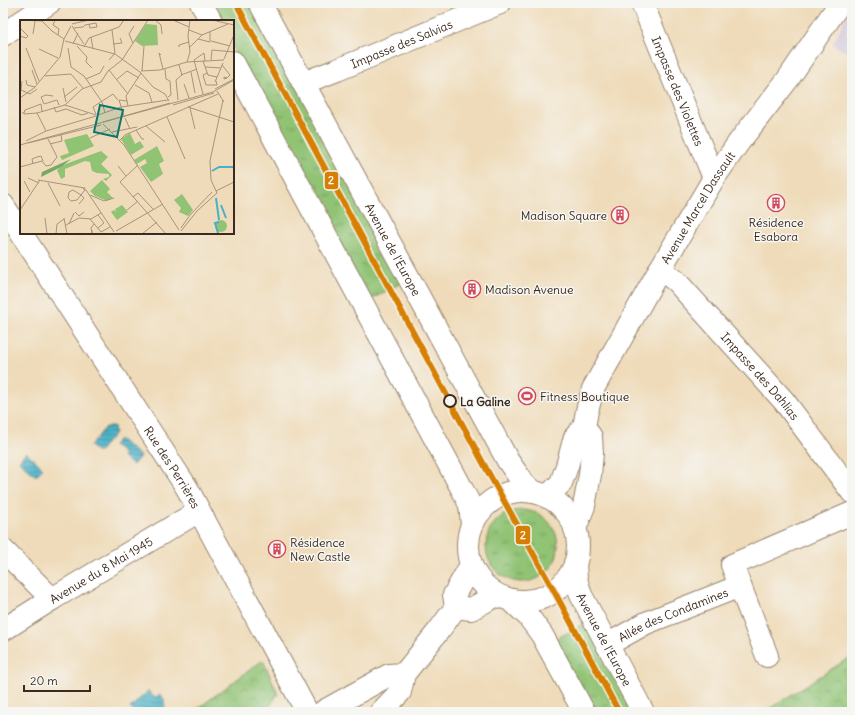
<svg xmlns="http://www.w3.org/2000/svg" width="855" height="715" font-family="Delius,sans-serif">
<style>
.railway{fill:#cbbfd5}
.grass{fill:url(#grass-tufts);stroke:#667649}
.park{fill:url(#park-crowns);stroke:#667649}
.water{fill:url(#water-rules);stroke:#426e72}
.lines{fill:none;stroke-linecap:round;stroke-linejoin:round}
.minor-casing{stroke:#95826c;stroke-width:24}
.tertiary-casing{stroke:#95826c;stroke-width:24}
.primary-casing{stroke:#95826c;stroke-width:24}
.minor{stroke:#fff;stroke-width:22}
.tertiary{stroke:#fff;stroke-width:22}
.primary{stroke:#fff;stroke-width:22}
.tram-1-casing{stroke:#f6f6f2;stroke-width:9}
.tram-1{stroke:#d67f04;stroke-width:6}
.stop-dot{fill:#f6f6f2;stroke:#3b2a1e;stroke-width:2}
.labels{text-anchor:middle;dominant-baseline:central;stroke-width:3;stroke-linejoin:round;paint-order:stroke}
.street-label{font-size:12px;fill:#3b2a1e;stroke:#f6f6f2}
.poi-label{font-size:12px;fill:#3b2a1e;stroke:#f6f6f2;text-anchor:start}
.stop-label{font-size:12px;font-weight:bold;fill:#3b2a1e;stroke:#f6f6f2;text-anchor:start}
.inset-river{fill:none;stroke:#48b1c6;stroke-width:2}
.inset-road{fill:none;stroke:#a7947b;stroke-width:1}
.view{fill:#0f766e;fill-opacity:0.15;stroke:#0f766e;stroke-width:2}
.inset-edge{fill:none;stroke:#3b2a1e;stroke-width:2}
.line-badge{stroke:#f6f6f2;stroke-width:1.5}
.badge-label{font-size:11px;text-anchor:middle;font-weight:bold;fill:#fff}
</style>
<defs>
<pattern id="grass-tufts" width="24" height="20" patternUnits="userSpaceOnUse"><rect width="24" height="20" fill="#91c374"/><path d="M3 7l-1-3M5 7V3M7 7l1-3M15 17l-1-3M17 17v-4M19 17l1-3" fill="none" stroke="#789f5f"/></pattern>
<pattern id="park-crowns" width="20" height="18" patternUnits="userSpaceOnUse"><rect width="20" height="18" fill="#91c374"/><path d="M2 6a3 3 0 1 1 6 0M12 15a3 3 0 1 1 6 0" fill="none" stroke="#789f5f"/></pattern>
<pattern id="water-rules" width="6" height="5" patternUnits="userSpaceOnUse"><rect width="6" height="5" fill="#48b1c6"/><path d="M0 2.5h6" fill="none" stroke="#3d90a0"/></pattern>
</defs>
<rect width="100%" height="100%" fill="#f6f6f2"/>
<filter id="ink" filterUnits="userSpaceOnUse"><feTurbulence type="fractalNoise" baseFrequency=".025" numOctaves="2"/><feDisplacementMap in="SourceGraphic" scale="8" xChannelSelector="R" yChannelSelector="G"/><feConvolveMatrix kernelMatrix="1 2 1 2 8 2 1 2 1" color-interpolation-filters="sRGB"/></filter>
<filter id="wash" filterUnits="userSpaceOnUse"><feTurbulence type="fractalNoise" baseFrequency=".012" numOctaves="4" result="noise"/><feDisplacementMap in="SourceGraphic" scale="16" xChannelSelector="R" yChannelSelector="G"/><feGaussianBlur stdDeviation="0.9" result="paint"/><feColorMatrix in="noise" values="0 0 0 0 0 0 0 0 0 0 0 0 0 0 0 0 0 1.4 0 .05"/><feComposite in="paint" operator="in"/></filter>
<g filter="url(#wash)">
<rect width="100%" height="100%" fill="#efdbb9"/>
<path class="railway" d="M840 3H852V56L833 44 848 13Z"/>
<g class="grass">
<path d="M208 3H252L403 282 370 300 233 49V21H218Z"/>
<circle cx="522" cy="546" r="36"/>
<path d="M588 621 637 712H592L554 640Z"/>
</g>
<g class="park">
<path d="M852 656V712H764Z"/>
<path d="M263 660 278 694 266 712H193Z"/>
</g>
<g class="water">
<path d="M110 426H114L115 433 98 453 90 446 106 427H108Z"/>
<path d="M119 439 140 456 133 465 122 457 124 454 113 445Z"/>
<path d="M26 452 43 468 36 476 19 461Z"/>
<path d="M148 691 155 698 160 694 164 699 165 712H134L130 708Z"/>
</g>
</g>
<g filter="url(#ink)">
<g class="lines">
<defs>
<g id="minor">
<path id="s1" d="M642 3 714 178"/>
<path d="M23 21 49 3"/>
<path d="M3 35 21 22"/>
<path id="s2" d="M303 83 337 70 500 3"/>
<path d="M3 205 21 232"/>
<path id="s3" d="M21 233 187 488 307 712"/>
<path id="s4" d="M660 269 676 281 784 401 852 492"/>
<path d="M3 550 52 599"/>
<path id="s5" d="M3 630 52 599 199 511"/>
<path id="s6" d="M607 645 646 623 740 586"/>
<path d="M767 656 732 565 852 513"/>
</g>
<g id="tertiary">
<path id="s7" d="M547 497 561 483 567 466 575 437 584 427 587 411 593 389 660 269 714 178 739 142 788 79 840 3"/>
<path d="M575 529 584 506 590 475 592 453 591 437 584 427"/>
<path d="M456 607 471 609 497 595"/>
<path d="M324 711 389 675 404 674"/>
<path d="M381 712 400 692 404 674 440 629 456 607 454 595 471 565"/>
</g>
<g id="primary">
<path d="M201 3 211 21"/>
<path id="s8" d="M260 3 508 461 525 485 533 492"/>
<path d="M233 62 461 487 470 505 472 524"/>
<circle cx="523" cy="546" r="55"/>
<path id="s9" d="M575 563 576 579 581 595 643 712"/>
<path d="M511 600 528 616 542 635 584 712"/>
</g>
</defs>
<use href="#minor" class="minor-casing"/>
<use href="#tertiary" class="tertiary-casing"/>
<use href="#primary" class="primary-casing"/>
<use href="#minor" class="minor"/>
<use href="#tertiary" class="tertiary"/>
<use href="#primary" class="primary"/>
<defs>
<path id="tram-1" d="M236 3 488 472 554 591 619 712"/>
</defs>
<use href="#tram-1" class="tram-1-casing"/>
<use href="#tram-1" class="tram-1"/>
</g>
</g>
<defs>
<symbol id="building-ring" viewBox="-11 -11 22 22"><circle r="9.5" fill="#f6f6f2" stroke="#d1495b" stroke-width="1.5"/><path d="M-4-6H4V6H1V3H-1V6H-4ZM-2.5-4.3h1.7v1.8h-1.7ZM.8-4.3h1.7v1.8H.8ZM-2.5-1h1.7V.8h-1.7ZM.8-1h1.7V.8H.8Z" fill="#d1495b"/></symbol>
<symbol id="stadium-ring" viewBox="-11 -11 22 22"><circle r="9.5" fill="#f6f6f2" stroke="#d1495b" stroke-width="1.5"/><path d="M0-5a6.5 5 0 1 0 0 10a6.5 5 0 1 0 0-10ZM-3.5-1.8h7v3.6h-7Z" fill="#d1495b"/></symbol>
</defs>
<g fill-rule="evenodd">
<use href="#building-ring" x="766" y="193" width="20" height="20"/>
<use href="#building-ring" x="610" y="205" width="20" height="20"/>
<use href="#building-ring" x="462" y="279" width="20" height="20"/>
<use href="#stadium-ring" x="517" y="386" width="20" height="20"/>
<use href="#building-ring" x="267" y="539" width="20" height="20"/>
</g>
<circle class="stop-dot" cx="450" cy="401" r="6"/>
<g class="labels">
<g class="street-label">
<text stroke="none"><textPath href="#s2" startOffset="106">Impasse des Salvias</textPath></text>
<text stroke="none"><textPath href="#s1" startOffset="95">Impasse des Violettes</textPath></text>
<text stroke="none"><textPath href="#s7" startOffset="330">Avenue Marcel Dassault</textPath></text>
<text stroke="none"><textPath href="#s8" startOffset="280">Avenue de l'Europe</textPath></text>
<text stroke="none"><textPath href="#s4" startOffset="147">Impasse des Dahlias</textPath></text>
<text stroke="none"><textPath href="#s3" startOffset="279">Rue des Perrières</textPath></text>
<text stroke="none"><textPath href="#s5" startOffset="115">Avenue du 8 Mai 1945</textPath></text>
<text stroke="none"><textPath href="#s6" startOffset="73">Allée des Condamines</textPath></text>
<text stroke="none"><textPath href="#s9" startOffset="83">Avenue de l'Europe</textPath></text>
</g>
<g class="poi-label">
<text x="607" y="215" text-anchor="end">Madison Square</text>
<text x="776" y="222" text-anchor="middle">Résidence<tspan x="776" dy="14">Esabora</tspan></text>
<text x="485" y="289">Madison Avenue</text>
<text x="540" y="396">Fitness Boutique</text>
<text x="290" y="542">Résidence<tspan x="290" dy="14">New Castle</tspan></text>
</g>
<g class="stop-label">
<text x="460" y="401">La Galine</text>
</g>
</g>
<g transform="translate(20 20)">
<rect width="214" height="214" fill="#efdbb9"/>
<path d="M110 113 115 124 120 121 124 127 111 135 101 119ZM137 126 144 141 139 144 143 154 131 162 120 147 127 143 125 139 117 144 114 140ZM81 131 88 137 81 144 92 155 86 161 83 159 89 157V154L77 153 72 151 70 142 65 141 45 149V157L41 159 37 150 43 145ZM162 174 173 190 168 196 159 192 161 188 154 180ZM102 185 108 192 97 200 91 192 94 190 96 192 95 189Z" fill="#91c374"/>
<path d="M51 139 41 147 21 157 22 152Z" fill="#74a966"/>
<path d="M126 4 137 5 138 25 122 26 115 21ZM82 160 90 169 87 172 93 178 87 181 75 176 70 171Z" fill="#91c374"/>
<path d="M195 206a6 6 0 1 1 12 0a6 6 0 1 1-12 0Z" fill="#91c374"/>
<path d="M67 114 74 126 42 140 40 136 49 133 44 120Z" fill="#91c374"/>
<path class="inset-river" d="M192 151 199 147H214M196 178 199 200M201 185 206 198M198 213 195 203 199 202"/>
<path class="inset-road" d="M0 0 22 1 33 12M35 0 33 5 39 9 38 15M135 0 141 5 142 14M153 0 169 7M192 0 214 5M52 4 69 0M52 6 64 24M0 8 8 16 6 18 0 16M54 8 63 7 65 5 76 3 77 7 70 8 69 4M169 10 182 15M32 11 44 19M13 14 15 1M71 17 73 29M44 19 51 6M178 19 190 22V12M45 21 95 34 120 52M191 21 210 26M113 23 109 14 114 6M53 24 58 13M93 24 102 23 100 18M57 26 67 37 66 42 72 48M64 27 69 18 99 7 104 0M159 27V25L169 22M170 27 182 15 208 4M6 28 19 61M48 28 51 47 64 56 82 82 85 93M19 29 38 38M141 35 139 33 143 49M204 39 214 15M89 40 95 33 92 10M102 40 128 0M191 40 192 30 214 32M183 41 188 55 197 57M167 42 170 32 168 16 170 0M202 45 210 55 207 58 204 57V59L207 58M185 47 201 48M145 49 146 59 150 61 151 75 148 77M12 50 17 64M89 50 108 74M121 51 140 50 167 42 204 40M122 51 124 26M120 52 133 67 145 74 149 81M171 52 175 73M187 53 183 55 186 65H197L196 61M161 55 177 49M25 56 51 54 63 68M66 59 80 53 84 46M6 60 7 65 15 67M96 60 107 51 119 58M2 61 1 70 10 74 17 69M195 62 203 43M164 64 169 78M115 65 129 73 132 82M43 68 46 82M195 69 214 59M197 71 204 82M183 74 174 40 184 33 185 41M33 76 26 75 21 77 24 84 37 80 39 85M44 77 57 67M0 78 14 68 40 37 44 19M158 80 156 60 162 55 159 45M45 85 62 69 81 62 88 51 102 40M153 85 194 73M108 86 106 76 121 53M34 87 36 92 46 89 62 95 68 93M168 87 214 102M170 88 175 109M2 92 4 94 17 93 45 85 76 95M4 93 5 90 21 84 22 91M17 93 26 111M76 94 73 87 93 74 98 80M78 95 101 87 148 80M104 96 99 80 107 81M147 97 165 139M105 98 110 109M83 102 150 83M83 104 104 125 159 210M126 106 145 122M116 110 122 119H124M92 112 117 107M70 118 90 109M100 120 105 115 198 74M6 121 26 111 76 96M8 123 81 105M30 124 42 121 41 115M0 125 193 72 214 60M13 144 12 139 17 137 21 136 23 141M118 145 100 162 146 214M98 146 106 156M0 147 22 141 26 146 31 145 37 137 28 119M8 158 19 163M18 160 65 168V171L63 168M4 161 10 172M28 163 40 186M66 170 94 212M196 171 214 162M70 175 84 181 94 178M113 177 118 173 133 189M59 184 64 178 61 175 53 170 49 172 48 178 51 181 57 180 61 175 64 171M0 190 20 160M107 190 118 181M55 192 59 196 64 192M78 195 84 203 78 208M25 198 27 214M44 198 47 214M70 199 81 212 90 207M49 204 54 193M46 205 59 198 71 199 81 193M161 208 170 195 192 172M72 210V213L71 208 74 204M96 211 143 184M161 211 177 191 197 173 191 160 190 141 203 80M36 214 37 204 44 199M122 214 137 202"/>
<path class="view" d="M80 85 103 90 97 117 74 112Z"/>
<rect width="214" height="214" class="inset-edge"/>
</g>
<g class="line-badge">
<rect x="324" y="171" width="15" height="19" rx="4" fill="#d67f04"/>
<rect x="515" y="525" width="16" height="20" rx="4" fill="#d67f04"/>
</g>
<g class="badge-label">
<text x="331" y="184">2</text>
<text x="523" y="539">2</text>
</g>
<rect width="855" height="715" fill="none" stroke="#f6f6f2" stroke-width="16"/>
<path d="M24 685v6h66v-6" fill="none" stroke="#3b2a1e" stroke-width="2"/>
<text x="30" y="685" font-size="12" fill="#3b2a1e" stroke="#f6f6f2" stroke-width="3" paint-order="stroke">20 m</text>
</svg>
